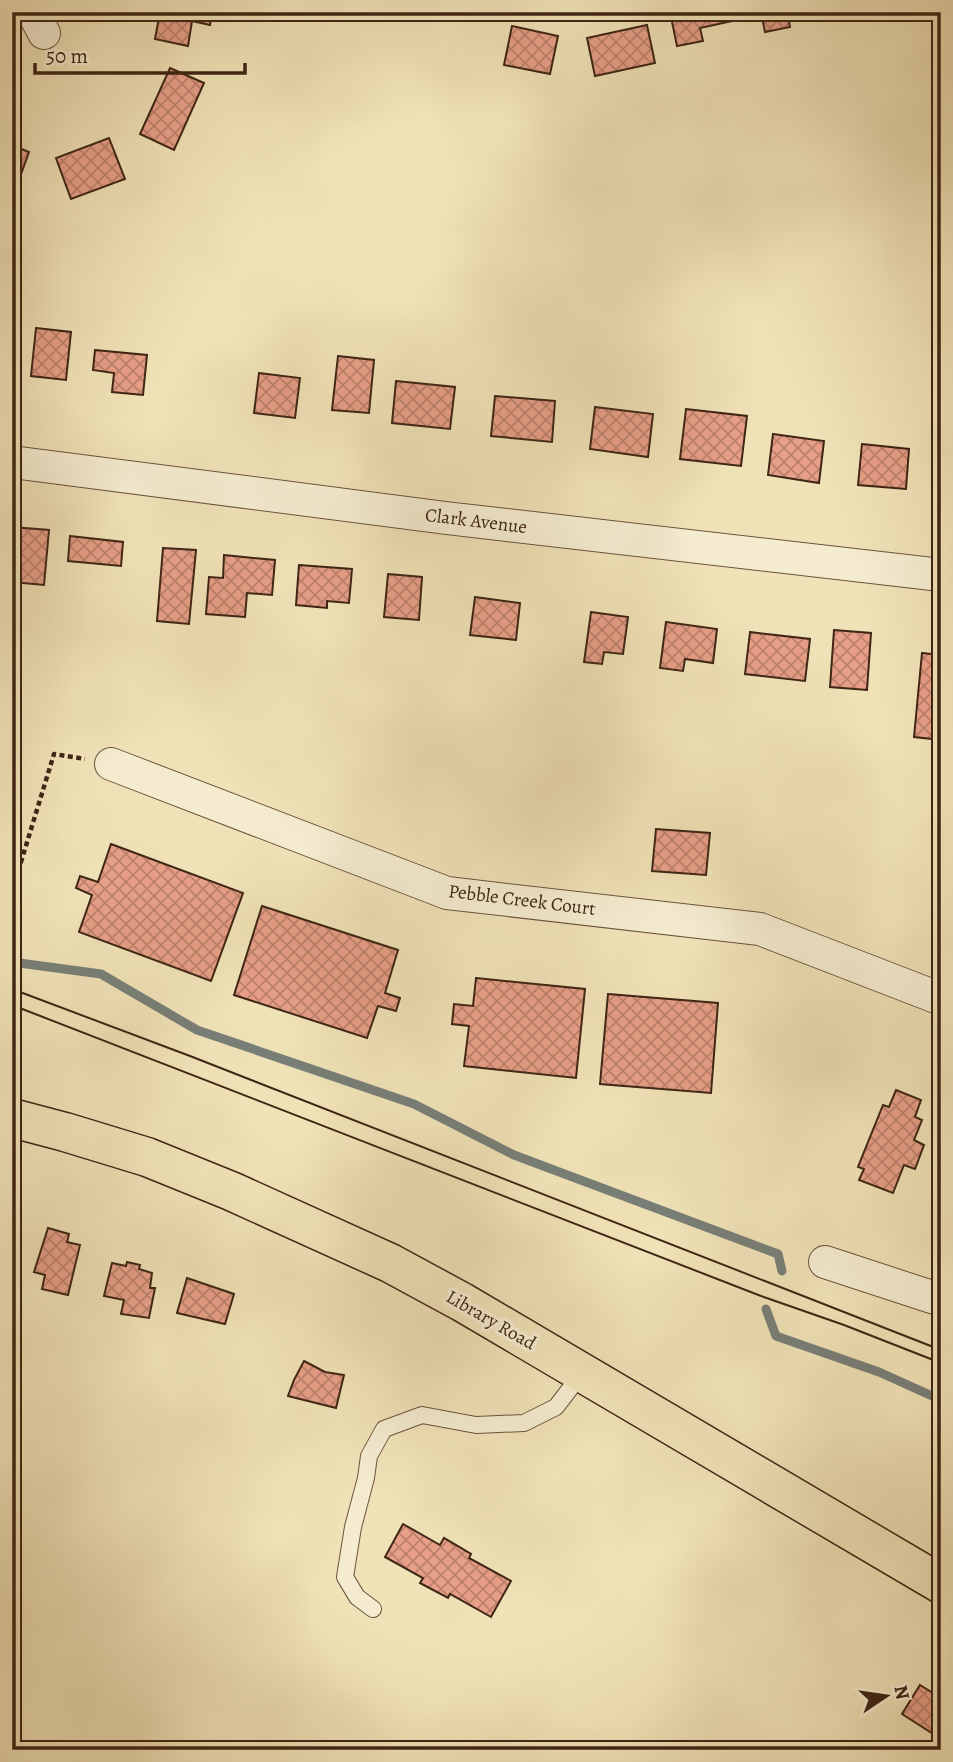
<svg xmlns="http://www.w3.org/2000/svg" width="953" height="1762" font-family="Alegreya,serif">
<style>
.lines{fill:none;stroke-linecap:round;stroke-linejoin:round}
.stream{stroke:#787f77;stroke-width:9}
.building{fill:url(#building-cross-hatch);stroke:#3e2514;stroke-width:2}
.service-casing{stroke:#6a543d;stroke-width:18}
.minor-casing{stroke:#6a543d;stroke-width:34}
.primary-casing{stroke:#3e2514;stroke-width:41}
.path{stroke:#3e2514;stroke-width:4.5;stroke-dasharray:5 3.5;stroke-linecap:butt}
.service{stroke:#f5ecd0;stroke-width:16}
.minor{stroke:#f5ecd0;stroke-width:32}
.primary{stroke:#f0e2b7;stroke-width:38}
.tram{stroke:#3e2514;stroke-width:2}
.labels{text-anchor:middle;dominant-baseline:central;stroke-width:7;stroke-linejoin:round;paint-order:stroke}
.street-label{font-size:19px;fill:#3e2514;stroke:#f5ecd0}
</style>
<defs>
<pattern id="building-cross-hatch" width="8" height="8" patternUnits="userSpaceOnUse" patternTransform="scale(1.75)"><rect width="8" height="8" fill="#e79f87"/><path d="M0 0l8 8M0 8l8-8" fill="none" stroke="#bd816d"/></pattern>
</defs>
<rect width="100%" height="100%" fill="#f0e2b7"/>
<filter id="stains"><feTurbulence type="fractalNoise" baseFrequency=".00286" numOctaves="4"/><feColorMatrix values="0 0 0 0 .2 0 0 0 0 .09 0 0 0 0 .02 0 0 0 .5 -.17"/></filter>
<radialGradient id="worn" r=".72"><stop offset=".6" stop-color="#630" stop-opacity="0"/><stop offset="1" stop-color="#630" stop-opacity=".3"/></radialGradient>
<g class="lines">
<g class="stream">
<path d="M12 962 101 974 197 1030 414 1104 514 1155 778 1254 782 1271"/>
<path d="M766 1309 776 1336 879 1372 941 1400"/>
</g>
</g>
<g class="building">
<path d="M160 12H212L210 25 192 21 188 46 155 39Z"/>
<path d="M670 12H736L737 20 700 28 703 41 677 46Z"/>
<path d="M761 12H805L788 16 790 27 765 32Z"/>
<path d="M647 25 655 63 595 76 587 38Z"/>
<path d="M512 26 558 36 550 74 504 65Z"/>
<path d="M170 68 204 83 174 150 140 134Z"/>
<path d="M109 138 125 179 71 199 56 158Z"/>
<path d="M12 145 29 152 12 199Z"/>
<path d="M36 328 71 332 66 380 31 376Z"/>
<path d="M95 350 147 355 143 395 112 392 114 373 93 370Z"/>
<path d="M338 356 374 360 369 413 332 410Z"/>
<path d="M259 373 300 378 295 418 254 413Z"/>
<path d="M396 381 455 387 450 429 392 423Z"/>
<path d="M495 396 555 401 552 442 491 436Z"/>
<path d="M595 407 653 414 648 457 590 449Z"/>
<path d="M686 409 747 416 741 466 680 459Z"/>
<path d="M773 434 824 441 819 483 768 475Z"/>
<path d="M862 444 909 449 906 489 858 485Z"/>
<path d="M12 527 49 530 44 585 12 582 15 552H12Z"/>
<path d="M70 536 123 542 121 566 68 561Z"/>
<path d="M163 548 196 550 189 624 157 621Z"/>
<path d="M224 555 275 560 272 595 247 593 245 617 206 614 209 577 223 578Z"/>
<path d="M299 565 352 569 349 603 327 601V608L296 605Z"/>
<path d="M388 574 422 577 419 620 384 617Z"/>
<path d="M475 597 520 603 516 640 470 635Z"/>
<path d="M591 612 628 617 623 654 604 652 602 664 584 662Z"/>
<path d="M666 622 717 629 713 663 685 659 683 671 660 668Z"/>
<path d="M834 630 871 633 867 690 830 687Z"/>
<path d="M750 632 810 639 805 681 745 674Z"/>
<path d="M922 653 941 655V740L914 737Z"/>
<path d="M656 829 710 833 706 875 652 871Z"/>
<path d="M111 844 243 893 211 981 79 932 92 895 76 888 80 876 98 882Z"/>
<path d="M262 906 398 950 385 993 400 998 396 1011 378 1006 367 1038 234 995Z"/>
<path d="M476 978 585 989 576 1078 464 1066 469 1026 452 1024 454 1004 473 1006Z"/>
<path d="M608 994 718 1003 711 1093 600 1084Z"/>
<path d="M896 1090 921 1100 915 1117 922 1120 914 1140 924 1145 915 1169 904 1165 893 1193 859 1180 864 1169 858 1167 883 1105 889 1107Z"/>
<path d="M48 1228 69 1234 67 1242 80 1245 68 1295 42 1289 45 1275 34 1272Z"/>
<path d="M127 1262 140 1265 139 1269 152 1273 150 1288H155L149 1318 121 1314 124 1300 104 1296 112 1263 126 1266Z"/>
<path d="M187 1278 234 1294 225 1324 177 1313Z"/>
<path d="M304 1361 325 1372 344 1375 336 1408 288 1396 294 1380Z"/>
<path d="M403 1524 440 1545 444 1538 471 1554 469 1558 511 1581 491 1617 450 1594 448 1598 420 1583 423 1578 385 1557Z"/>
<path d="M920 1685 941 1698V1739L902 1714Z"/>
</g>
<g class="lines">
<defs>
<path id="service" d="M373 1609 357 1597 345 1577 353 1527 366 1478 369 1456 384 1429 422 1415 476 1425 524 1423 556 1407 582 1373"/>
<g id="minor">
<path d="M35 12 36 18 44 33"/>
<path d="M12 462 446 518 941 575"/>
<path d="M111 764 447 893 760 929 941 999"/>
<path d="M825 1262 941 1300"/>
</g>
<path id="primary" d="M12 1118 65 1132 147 1157 231 1191 390 1263 462 1302 941 1584"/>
</defs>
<use href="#service" class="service-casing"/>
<use href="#minor" class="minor-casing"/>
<use href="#primary" class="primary-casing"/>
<path class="path" d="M12 861 21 862 54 754 85 759"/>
<use href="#service" class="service"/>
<use href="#minor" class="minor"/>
<use href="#primary" class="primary"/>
<g class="tram">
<path d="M12 989 190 1056 941 1350"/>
<path d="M12 1005 761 1296 844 1325 941 1363"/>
</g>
</g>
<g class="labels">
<g class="street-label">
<text transform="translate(476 521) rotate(7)">Clark Avenue</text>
<text transform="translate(522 900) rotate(7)">Pebble Creek Court</text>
<text transform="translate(491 1320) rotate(30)">Library Road</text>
</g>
</g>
<rect width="953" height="1762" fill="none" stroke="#f0e2b7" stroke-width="42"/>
<rect x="14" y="14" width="925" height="1734" fill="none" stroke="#3e2514" stroke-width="3.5"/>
<rect x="21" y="21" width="911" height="1720" fill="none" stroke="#3e2514" stroke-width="2"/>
<g transform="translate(886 1696) rotate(77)" stroke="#f5ecd0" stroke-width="5" paint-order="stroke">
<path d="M0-5L12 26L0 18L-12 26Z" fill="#3e2514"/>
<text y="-10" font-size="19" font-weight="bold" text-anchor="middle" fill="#3e2514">N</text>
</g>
<path d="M35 63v10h210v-10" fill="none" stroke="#3e2514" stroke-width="3.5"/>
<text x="46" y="63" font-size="21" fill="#3e2514" stroke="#f5ecd0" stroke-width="5" paint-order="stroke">50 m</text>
<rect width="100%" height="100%" filter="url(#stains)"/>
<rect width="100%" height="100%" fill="url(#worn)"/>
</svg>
